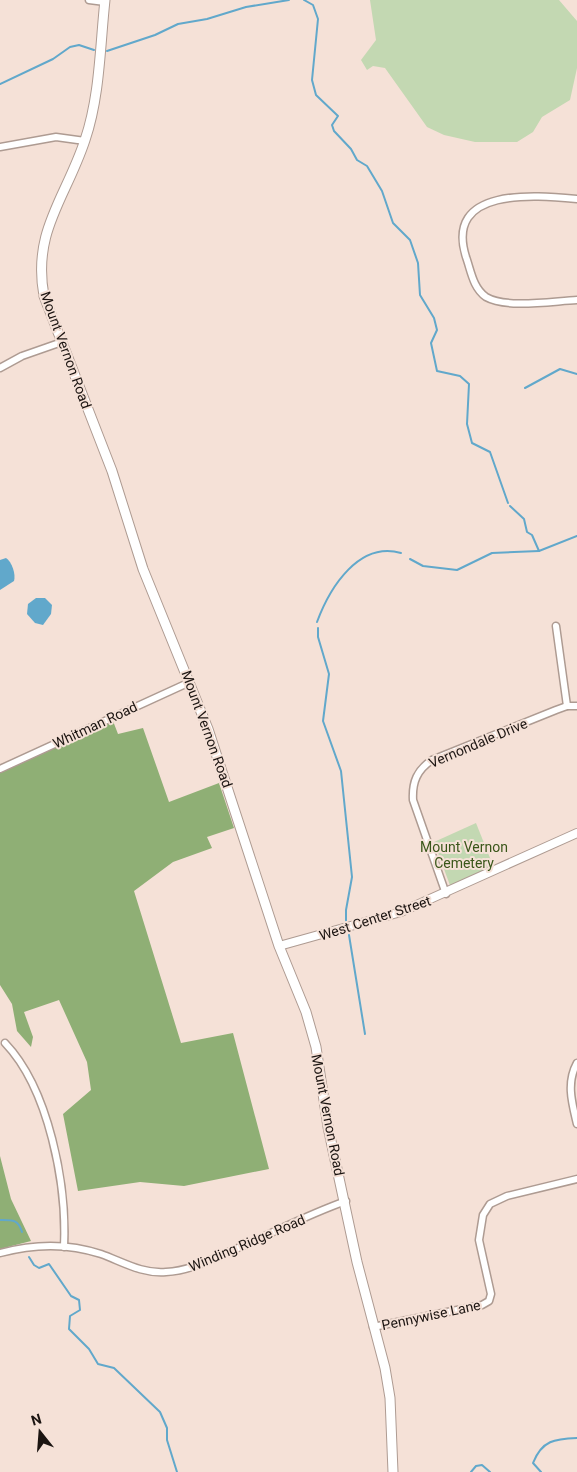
<svg xmlns="http://www.w3.org/2000/svg" width="577" height="1472" font-family="Roboto,sans-serif">
<style>
.green{fill:#c3d8b2}
.forest{fill:#8faf75}
.water{fill:#61a8cb}
.lines{fill:none;stroke-linecap:round;stroke-linejoin:round}
.stream{stroke:#61a8cb;stroke-width:2}
.minor-casing{stroke:#ae9b92;stroke-width:9}
.tertiary-casing{stroke:#ae9b92;stroke-width:10}
.secondary-casing{stroke:#ae9b92;stroke-width:11}
.minor{stroke:#fff;stroke-width:6}
.tertiary{stroke:#fff;stroke-width:8}
.secondary{stroke:#fff;stroke-width:9}
.labels{text-anchor:middle;dominant-baseline:central;stroke-width:4;stroke-linejoin:round;paint-order:stroke}
.street-label{font-size:14px;fill:#1b1411;stroke:#f5e1d7}
.park-label{font-size:14px;fill:#395619;stroke:#f5e1d7}
</style>
<rect width="100%" height="100%" fill="#f5e1d7"/>
<g class="green">
<path d="M370 0H559L577 21V68L570 100 542 117 533 132 517 142H475L444 135 427 127 385 68 373 66 367 70 361 60 376 40Z"/>
<path d="M476 823 494 868 451 888 434 842Z"/>
</g>
<g class="forest">
<path d="M113 721 118 734 143 728 169 802 219 783 234 828 207 837 212 848 173 862 134 891 181 1043 233 1033 269 1169 184 1186 140 1182 78 1191 63 1114 91 1090 87 1062 59 1000 24 1012 33 1037 31 1047 17 1031 12 1004 0 985V773Z"/>
<path d="M0 1156 11 1199 31 1241 0 1249Z"/>
</g>
<g class="water">
<path d="M6 558C12 562 16 574 14 581L0 590V560Z"/>
<path d="M36 598H45L52 605 51 614 43 625 35 623 27 614 28 604Z"/>
</g>
<g class="lines">
<g class="stream">
<path d="M304 0 313 5 318 19 312 80 316 95 338 116 332 125 334 131 351 149 357 160 367 166 382 191 393 223 410 240 418 263 420 295 434 318 437 330 431 343 437 371 460 376 469 384 467 424 472 443 490 452 508 503"/>
<path d="M107 51 155 35 178 24 207 19 246 7 289 0"/>
<path d="M0 84 53 59 70 47 79 45 94 50"/>
<path d="M525 388 560 369 577 374"/>
<path d="M510 506 524 519 527 532 532 535 539 551 577 536"/>
<path d="M410 559 423 566 457 570 492 553 539 551"/>
<path d="M317 622C330 587 359 541 401 553"/>
<path d="M318 628V637L329 674 323 721 341 771 352 877 346 910V922"/>
<path d="M349 935 365 1034"/>
<path d="M0 1220C12 1220 18 1219 22 1232"/>
<path d="M29 1257 34 1265 39 1268 49 1264 71 1296 79 1300 80 1310 70 1316 69 1329 89 1349 98 1364 114 1368 160 1412 167 1428V1440L177 1472"/>
<path d="M471 1472 476 1466 482 1465 490 1472"/>
<path d="M541 1472 533 1463C542 1440 555 1439 577 1438"/>
</g>
<defs>
<g id="minor">
<path d="M89 0 105 2"/>
<path d="M0 147 56 137 85 141"/>
<path d="M577 199C534 195 444 187 466 257 471 271 473 288 486 297 507 309 553 301 577 300"/>
<path d="M0 368 22 356 62 342"/>
<path d="M556 626 567 706"/>
<path d="M0 769 190 682"/>
<path d="M446 894 413 800C412 782 417 770 432 760L556 710 567 706H577"/>
<path d="M5 1043C49 1089 67 1185 64 1247"/>
<path d="M577 1063C566 1083 572 1103 577 1124"/>
<path d="M0 1253C33 1244 68 1243 101 1254 123 1262 142 1274 166 1272 189 1271 210 1260 231 1251 269 1235 306 1215 346 1201"/>
<path d="M373 1327 482 1305 489 1301 491 1294 479 1240 483 1215 490 1204 507 1196 577 1179"/>
</g>
<path id="tertiary" d="M279 946 401 912 577 833"/>
<path id="secondary" d="M105 0C100 46 100 96 85 140 66 198 32 231 44 296L112 471 143 569 208 729 279 946 306 1012 316 1047 328 1127 357 1262 385 1368 390 1398 393 1472"/>
</defs>
<use href="#minor" class="minor-casing"/>
<use href="#tertiary" class="tertiary-casing"/>
<use href="#secondary" class="secondary-casing"/>
<use href="#minor" class="minor"/>
<use href="#tertiary" class="tertiary"/>
<use href="#secondary" class="secondary"/>
</g>
<g class="labels">
<g class="street-label">
<text transform="translate(66 350) rotate(70)">Mount Vernon Road</text>
<text transform="translate(95 725) rotate(-25)">Whitman Road</text>
<text transform="translate(207 729) rotate(70)">Mount Vernon Road</text>
<text transform="translate(478 743) rotate(-23)">Vernondale Drive</text>
<text transform="translate(375 918) rotate(-18)">West Center Street</text>
<text transform="translate(328 1115) rotate(79)">Mount Vernon Road</text>
<text transform="translate(247 1243) rotate(-23)">Winding Ridge Road</text>
<text transform="translate(431 1315) rotate(-12)">Pennywise Lane</text>
</g>
<g class="park-label">
<text x="464" y="847">Mount Vernon<tspan x="464" dy="16">Cemetery</tspan></text>
</g>
</g>
<g transform="translate(40 1432) rotate(343)" stroke="#f5e1d7" stroke-width="4" paint-order="stroke">
<path d="M0-4L9 19L0 12L-9 19Z" fill="#1b1411"/>
<text y="-8" font-size="14" font-weight="bold" text-anchor="middle" fill="#1b1411">N</text>
</g>
</svg>
